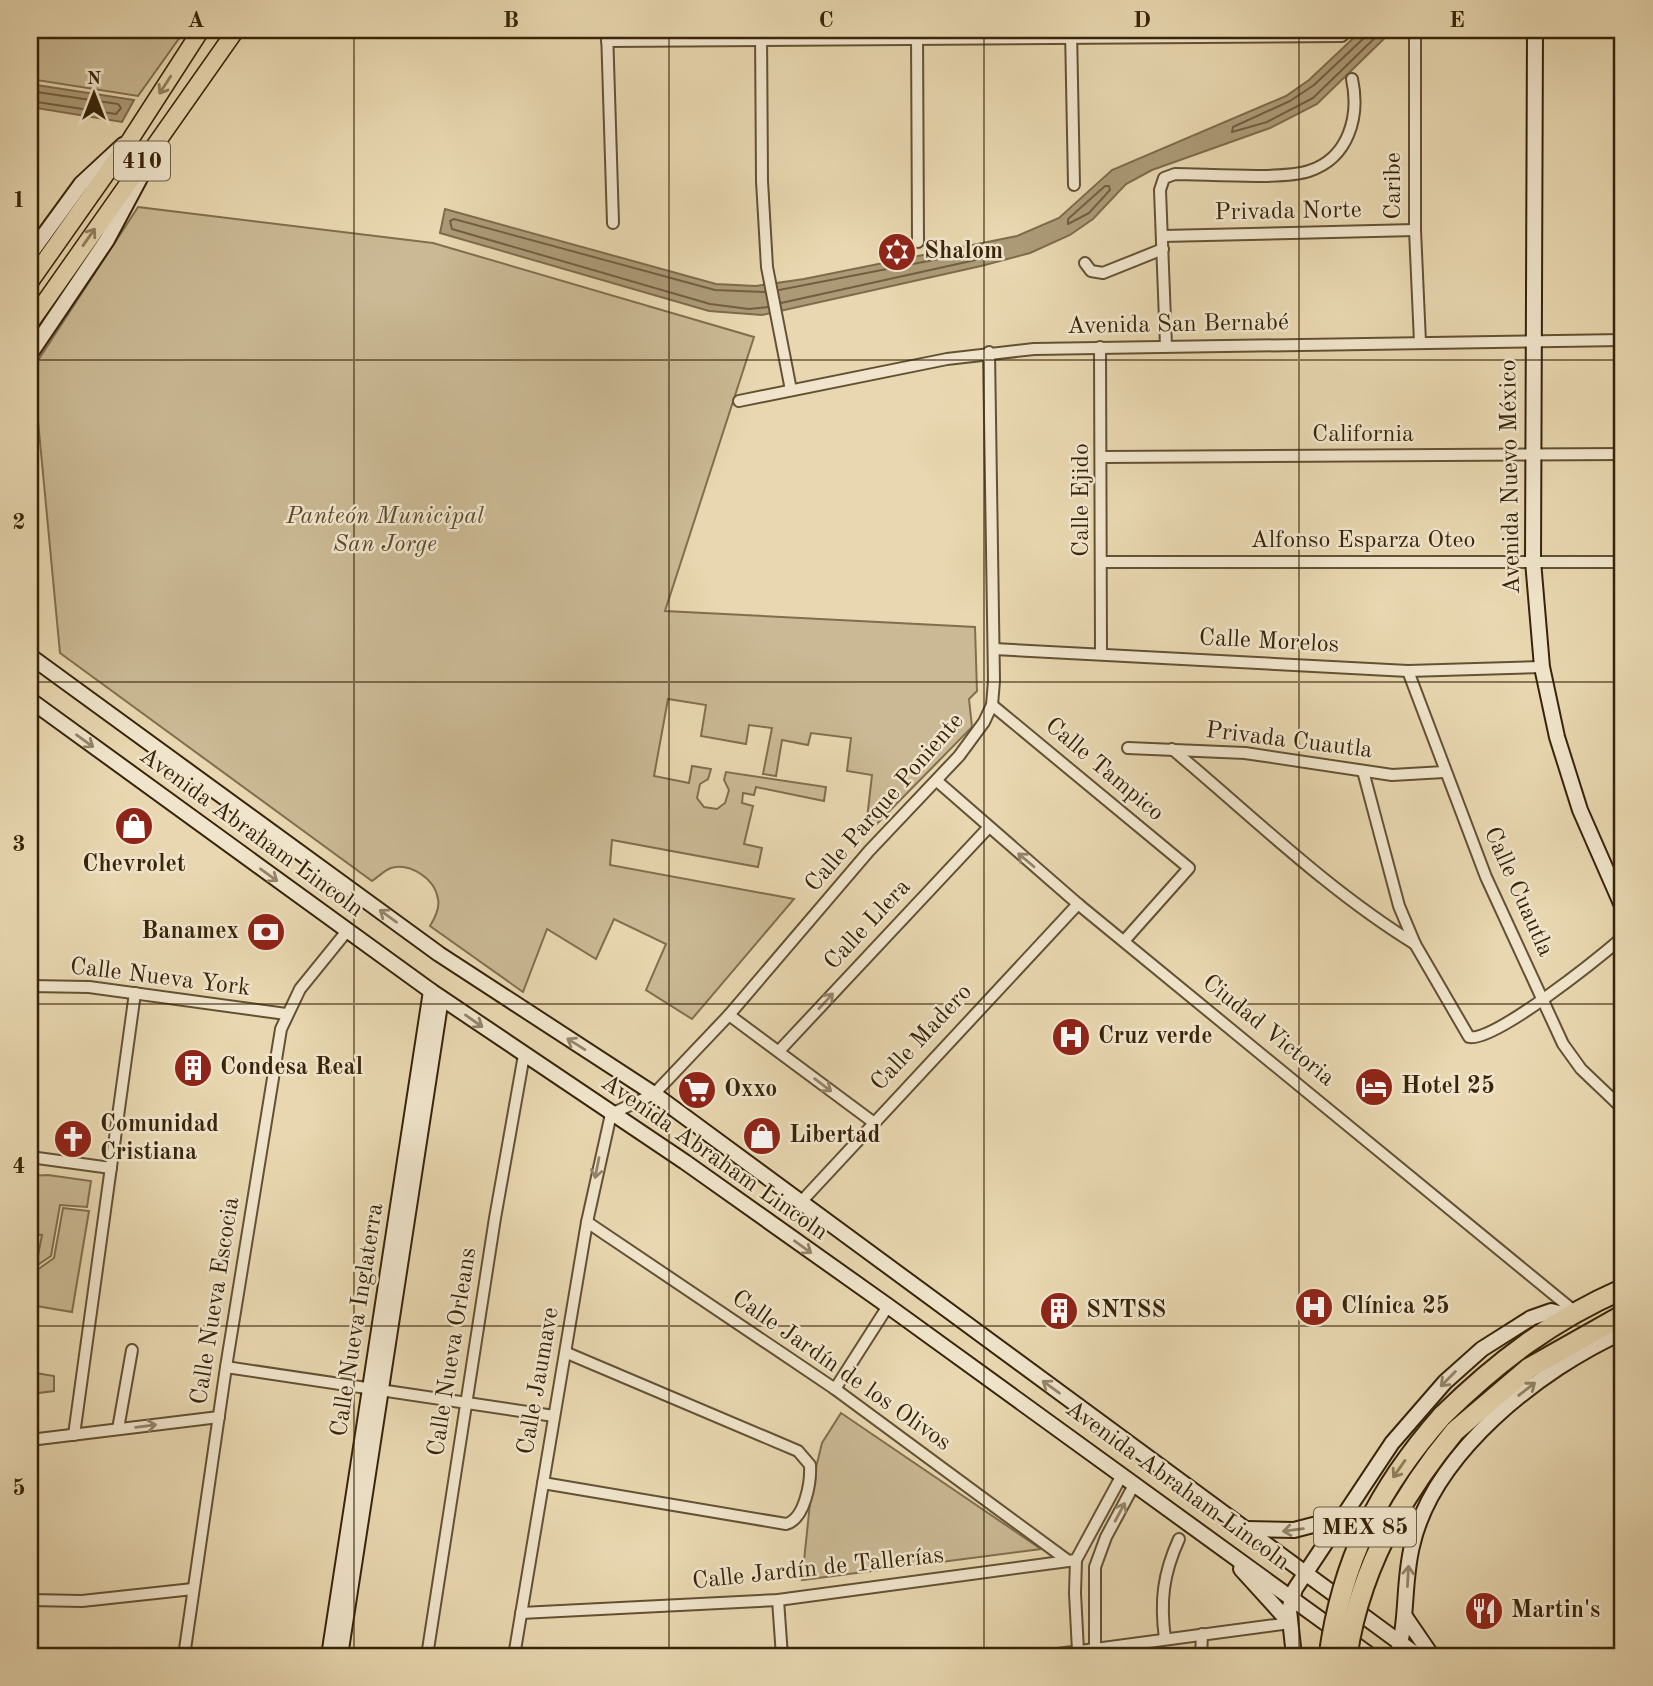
<svg xmlns="http://www.w3.org/2000/svg" width="1653" height="1686" font-family="'Old Standard TT',serif">
<style>
.green{fill:#cab994;stroke:#816e4e;stroke-width:2}
.water{fill:#ac9a77;stroke:#7e6b4b;stroke-width:2}
.lines{fill:none;stroke-linecap:round;stroke-linejoin:round}
.shore{stroke:#725f40;stroke-width:2}
.street-casing{stroke:#645133;stroke-width:14}
.secondary-casing{stroke:#382409;stroke-width:18}
.primary-casing{stroke:#382409;stroke-width:19}
.highway-casing{stroke:#382409;stroke-width:23}
.street{stroke:#f0e5cc;stroke-width:10}
.secondary{stroke:#f0e5cc;stroke-width:14}
.primary{stroke:#e8d7b0;stroke-width:16}
.highway{stroke:#e8d7b0;stroke-width:19}
.highway-bridge-casing{stroke:#382409;stroke-width:23;stroke-linecap:butt}
.highway-bridge{stroke:#e8d7b0;stroke-width:19}
.oneway{stroke:#907e5c}
.oneway2{stroke:#94846a}
.grid{fill:none;stroke:#382409;stroke-width:2;stroke-opacity:0.55}
.labels{text-anchor:middle;dominant-baseline:central;stroke-width:5;stroke-linejoin:round;paint-order:stroke}
.shield{fill:#f0e5cc;stroke:#6f5e44;stroke-width:2}
.shield-label{font-size:23px;font-weight:bold;fill:#382409}
.street-label{font-size:24px;fill:#382409;stroke:#f0e5cc}
.poi-label{font-size:24px;font-weight:bold;fill:#382409;stroke:#f0e5cc;text-anchor:start}
.park-label{font-size:24px;font-style:italic;fill:#5c492c;stroke:#f0e5cc}
.neatline{fill:none;stroke:#382409;stroke-width:2.5}
.grid-label{font-size:23px;text-anchor:middle;font-weight:bold;fill:#382409}
</style>
<rect width="100%" height="100%" fill="#e8d7b0"/>
<filter id="stains"><feTurbulence type="fractalNoise" baseFrequency=".00286" numOctaves="4"/><feColorMatrix values="0 0 0 0 .2 0 0 0 0 .09 0 0 0 0 .02 0 0 0 .5 -.17"/></filter>
<radialGradient id="worn" r=".72"><stop offset=".6" stop-color="#630" stop-opacity="0"/><stop offset="1" stop-color="#630" stop-opacity=".3"/></radialGradient>
<g class="green">
<path d="M30 30H185L138 96 30 79Z"/>
<path d="M138 207 433 243 754 337 665 611 975 627 977 691 969 699 972 727 865 836 872 775 847 771 851 738 811 733 808 745 782 740 776 776 763 774 772 728 749 725 746 744 701 736 706 705 668 699 654 776 689 783 692 766 711 769 708 779 700 784 697 798 704 807 717 809 725 803 729 790 724 780 726 772 826 787 824 801 756 787 754 795 743 793 742 803 753 806 744 844 762 848 758 867 612 840 610 865 794 899 692 1019 646 990 666 944 614 919 596 959 547 929 523 992 430 926C435 918 440 908 438 899 435 879 410 862 391 868 385 870 378 877 372 881L60 653 33 368Z"/>
<path d="M48 1175 91 1181 87 1207 60 1205 51 1256 36 1266 42 1235 30 1234V1176Z"/>
<path d="M63 1208 89 1211 72 1312 30 1305V1275L54 1258Z"/>
<path d="M30 1372 54 1376V1391L30 1394Z"/>
<path d="M841 1413 1041 1549 802 1580 812 1484 822 1443Z"/>
</g>
<g class="water">
<path d="M1362 30H1393L1317 104 1270 128 1152 170 1126 184 1093 219 1070 235 1030 253 981 266 762 315 709 311 440 233 445 209 716 284 756 286 804 279 1017 236 1059 218 1112 170 1286 96 1309 80Z"/>
<path d="M30 84 134 100 122 122 30 107Z"/>
</g>
<g class="lines">
<g class="shore">
<path d="M1366 30 1364 38 1314 85 1290 101 1233 127 1232 132 1267 122 1313 98 1383 30"/>
<path d="M30 91 118 104 121 108 116 114 30 101"/>
<path d="M1105 186H1109L1110 190 1089 213 1068 224V219Z"/>
<path d="M779 290 995 248 999 250 997 254 980 259 781 303"/>
<path d="M765 292 715 290 454 219 450 221 452 229 710 304 749 309 768 307"/>
</g>
<defs>
<g id="street">
<path d="M607 30 613 223"/>
<path d="M761 30 762 181 767 267 791 390"/>
<path d="M917 30 918 242"/>
<path d="M1071 30 1074 185"/>
<path d="M1415 30V230L1420 342"/>
<path d="M607 41 1342 36"/>
<path d="M1163 236 1415 230"/>
<path d="M1085 263 1091 271 1103 273 1163 249"/>
<path d="M1166 346 1160 190 1164 178 1175 174C1207 174 1281 180 1309 171 1349 158 1360 116 1352 79"/>
<path d="M1100 347 1101 653"/>
<path d="M739 401 947 359 1034 349 1623 340"/>
<path d="M1103 457 1623 454"/>
<path d="M1103 562H1623"/>
<path d="M994 649 1408 671 1542 667"/>
<path d="M1408 671 1486 877 1563 1044 1581 1069 1623 1109"/>
<path d="M992 705 1189 868 1124 941"/>
<path d="M1128 748 1245 753 1392 775 1444 772"/>
<path d="M1172 749C1251 815 1327 890 1415 944"/>
<path d="M1363 771 1399 906 1415 944 1469 1037C1494 1043 1601 956 1623 937"/>
<path d="M937 781 1078 904 1574 1311"/>
<path d="M30 986 89 987 286 1014"/>
<path d="M729 1015 873 1122"/>
<path d="M779 1051 988 828"/>
<path d="M30 1157 111 1168"/>
<path d="M800 1203 1078 904"/>
<path d="M587 1222 835 1389 1067 1560"/>
<path d="M226 1367 554 1416"/>
<path d="M835 1389 888 1306"/>
<path d="M118 1429 132 1350"/>
<path d="M74 1435 135 993"/>
<path d="M30 1440 219 1417"/>
<path d="M543 1483 786 1524C805 1519 811 1482 810 1465L798 1451 567 1353"/>
<path d="M30 1600 82 1601 193 1589"/>
<path d="M778 1600 782 1656"/>
<path d="M521 1613 778 1600 1076 1560"/>
<path d="M1165 1639C1160 1601 1163 1574 1179 1539"/>
<path d="M1095 1648V1567L1106 1537 1135 1483"/>
<path d="M1078 1651 1075 1593 1076 1560 1122 1475"/>
<path d="M184 1656 226 1367 281 1029 300 989 347 931"/>
<path d="M427 1656 495 1218 524 1055"/>
<path d="M514 1656 587 1222 611 1114 654 1094 729 1015 869 851 959 756 984 722 992 705 994 681 989 352"/>
<path d="M1043 1656 1290 1623"/>
<path d="M1201 1656 1202 1634"/>
</g>
<g id="secondary">
<path d="M1535 30 1533 561 1542 667 1557 737 1580 810 1623 908"/>
<path d="M30 254 81 184 123 145"/>
<path d="M30 354 107 240 147 165"/>
<path d="M30 656 439 954 654 1094 1418 1656"/>
<path d="M30 700 431 991 685 1162 888 1306 1371 1656"/>
<path d="M1245 1529 1294 1530 1340 1518"/>
<path d="M1241 1569 1290 1623"/>
<path d="M1406 1618 1432 1656"/>
<path d="M329 1656 431 991"/>
<path d="M340 1656 441 998"/>
<path d="M1294 1656 1289 1610 1295 1589 1392 1443 1445 1382 1482 1349 1531 1318 1551 1311 1567 1315"/>
<path d="M1397 1656C1408 1620 1403 1583 1412 1546 1433 1453 1540 1369 1623 1332"/>
</g>
<g id="primary">
<path d="M30 282 130 140 201 30"/>
<path d="M30 323 236 30"/>
</g>
<g id="highway">
<path d="M1442 1416C1497 1362 1552 1320 1623 1289"/>
<path d="M1455 1431 1529 1368 1623 1315"/>
</g>
</defs>
<use href="#street" class="street-casing"/>
<use href="#secondary" class="secondary-casing"/>
<use href="#primary" class="primary-casing"/>
<use href="#highway" class="highway-casing"/>
<use href="#street" class="street"/>
<use href="#secondary" class="secondary"/>
<use href="#primary" class="primary"/>
<use href="#highway" class="highway"/>
<defs>
<g id="highway-bridge">
<path d="M1329 1656C1342 1560 1378 1489 1442 1416"/>
<path d="M1347 1656C1359 1572 1401 1496 1455 1431"/>
</g>
</defs>
<use href="#highway-bridge" class="highway-bridge-casing"/>
<use href="#highway-bridge" class="highway-bridge"/>
</g>
<defs><path id="oneway-shaft" d="M-6 0H5M1.5-3L5.5 0L1.5 3" fill="none" stroke-width="1.6" stroke-linecap="round" stroke-linejoin="round" transform="scale(1.75)"/></defs>
<g class="oneway">
<use href="#oneway-shaft" transform="translate(165 85) rotate(123)"/>
<use href="#oneway-shaft" transform="translate(89 237) rotate(-55)"/>
<use href="#oneway-shaft" transform="translate(1399 1469) rotate(125)"/>
</g>
<g class="oneway2">
<use href="#oneway-shaft" transform="translate(85 741) rotate(36)"/>
<use href="#oneway-shaft" transform="translate(1026 860) rotate(-140)"/>
<use href="#oneway-shaft" transform="translate(269 875) rotate(36)"/>
<use href="#oneway-shaft" transform="translate(388 916) rotate(-144)"/>
<use href="#oneway-shaft" transform="translate(826 1001) rotate(-47)"/>
<use href="#oneway-shaft" transform="translate(474 1021) rotate(35)"/>
<use href="#oneway-shaft" transform="translate(576 1044) rotate(-148)"/>
<use href="#oneway-shaft" transform="translate(823 1085) rotate(37)"/>
<use href="#oneway-shaft" transform="translate(597 1168) rotate(101)"/>
<use href="#oneway-shaft" transform="translate(803 1247) rotate(36)"/>
<use href="#oneway-shaft" transform="translate(1448 1379) rotate(135)"/>
<use href="#oneway-shaft" transform="translate(1051 1387) rotate(-144)"/>
<use href="#oneway-shaft" transform="translate(1527 1389) rotate(-38)"/>
<use href="#oneway-shaft" transform="translate(146 1426) rotate(-7)"/>
<use href="#oneway-shaft" transform="translate(1120 1512) rotate(-62)"/>
<use href="#oneway-shaft" transform="translate(1293 1530) rotate(173)"/>
<use href="#oneway-shaft" transform="translate(1408 1576) rotate(-87)"/>
</g>
<path class="grid" d="M354 30V1656M669 30V1656M984 30V1656M1299 30V1656M30 360H1623M30 682H1623M30 1004H1623M30 1326H1623"/>
<defs>
<symbol id="synagogue-disc" viewBox="-11 -11 22 22"><circle r="9.5" fill="#8f2418" stroke="#f0e5cc"/><path d="M0-6.5L5.6 3.2H-5.6ZM0 6.5L5.6-3.2H-5.6Z" fill="#fff"/></symbol>
<symbol id="shop-disc" viewBox="-11 -11 22 22"><circle r="9.5" fill="#8f2418" stroke="#f0e5cc"/><path d="M-5-2.5h2.3a2.7 3.5 0 0 1 5.4 0H5L5.5 6h-11ZM-1.5-2.5h3a1.5 2.3 0 0 0-3 0Z" fill="#fff"/></symbol>
<symbol id="bank-disc" viewBox="-11 -11 22 22"><circle r="9.5" fill="#8f2418" stroke="#f0e5cc"/><path d="M-6-4H6V4H-6ZM0-2.3a2.3 2.3 0 1 0 0 4.6a2.3 2.3 0 1 0 0-4.6Z" fill="#fff"/></symbol>
<symbol id="hospital-disc" viewBox="-11 -11 22 22"><circle r="9.5" fill="#8f2418" stroke="#f0e5cc"/><path d="M-5-5h3v3.5h4V-5h3V5h-3V1.5h-4V5h-3Z" fill="#fff"/></symbol>
<symbol id="building-disc" viewBox="-11 -11 22 22"><circle r="9.5" fill="#8f2418" stroke="#f0e5cc"/><path d="M-4-6H4V6H1V3H-1V6H-4ZM-2.5-4.3h1.7v1.8h-1.7ZM.8-4.3h1.7v1.8H.8ZM-2.5-1h1.7V.8h-1.7ZM.8-1h1.7V.8H.8Z" fill="#fff"/></symbol>
<symbol id="hotel-disc" viewBox="-11 -11 22 22"><circle r="9.5" fill="#8f2418" stroke="#f0e5cc"/><path d="M-6-4.5h1.5V1H6V5H4.5V3h-9V5H-6ZM-4 0a1.8 1.8 0 1 1 3.6 0ZM.5 0V-2.5h3Q6-2.5 6 0Z" fill="#fff"/></symbol>
<symbol id="supermarket-disc" viewBox="-11 -11 22 22"><circle r="9.5" fill="#8f2418" stroke="#f0e5cc"/><path d="M-6-5.5h2.5l.6 2H6L4.5 2H-2.5L-4.4-4H-6ZM-1.5 3.2a1.3 1.3 0 1 0 .1 0ZM3 3.2a1.3 1.3 0 1 0 .1 0Z" fill="#fff"/></symbol>
<symbol id="church-disc" viewBox="-11 -11 22 22"><circle r="9.5" fill="#8f2418" stroke="#f0e5cc"/><path d="M-1.2-6h2.4v3.5h3.3v2.4h-3.3V6h-2.4V-.1h-3.3v-2.4h3.3Z" fill="#fff"/></symbol>
<symbol id="restaurant-disc" viewBox="-11 -11 22 22"><circle r="9.5" fill="#8f2418" stroke="#f0e5cc"/><path d="M-5-6h1v4h1v-4h1v4h1v-4h1v5L-1.5 .5V6h-2V.5L-5-1ZM5-6V6H3V1.5H1.5Q1.5-4 5-6Z" fill="#fff"/></symbol>
</defs>
<g fill-rule="evenodd">
<use href="#synagogue-disc" x="875" y="230" width="44" height="44"/>
<use href="#shop-disc" x="112" y="804" width="44" height="44"/>
<use href="#bank-disc" x="244" y="910" width="44" height="44"/>
<use href="#hospital-disc" x="1049" y="1015" width="44" height="44"/>
<use href="#building-disc" x="171" y="1046" width="44" height="44"/>
<use href="#hotel-disc" x="1352" y="1065" width="44" height="44"/>
<use href="#supermarket-disc" x="675" y="1068" width="44" height="44"/>
<use href="#shop-disc" x="740" y="1114" width="44" height="44"/>
<use href="#church-disc" x="51" y="1117" width="44" height="44"/>
<use href="#hospital-disc" x="1292" y="1285" width="44" height="44"/>
<use href="#building-disc" x="1037" y="1289" width="44" height="44"/>
<use href="#restaurant-disc" x="1462" y="1589" width="44" height="44"/>
</g>
<g class="labels">
<g class="shield">
<rect x="114" y="141.5" width="56" height="39" rx="5"/>
<rect x="1314" y="1507.5" width="102" height="39" rx="5"/>
</g>
<g class="shield-label">
<text x="142" y="161">410</text>
<text x="1365" y="1527">MEX 85</text>
</g>
<g class="street-label">
<text transform="translate(1394 186) rotate(-90)">Caribe</text>
<text transform="translate(1288 212) rotate(-1)">Privada Norte</text>
<text transform="translate(1178 325) rotate(-1)">Avenida San Bernabé</text>
<text x="1363" y="435">California</text>
<text transform="translate(1511 477) rotate(-91)">Avenida Nuevo México</text>
<text transform="translate(1082 500) rotate(-90)">Calle Ejido</text>
<text x="1363" y="541">Alfonso Esparza Oteo</text>
<text transform="translate(1269 642) rotate(3)">Calle Morelos</text>
<text transform="translate(1289 741) rotate(7)">Privada Cuautla</text>
<text transform="translate(1104 770) rotate(40)">Calle Tampico</text>
<text transform="translate(885 803) rotate(-49)">Calle Parque Poniente</text>
<text transform="translate(251 833) rotate(36)">Avenida Abraham Lincoln</text>
<text transform="translate(1518 892) rotate(66)">Calle Cuautla</text>
<text transform="translate(868 925) rotate(-47)">Calle Llera</text>
<text transform="translate(160 978) rotate(7)">Calle Nueva York</text>
<text transform="translate(1268 1031) rotate(39)">Ciudad Victoria</text>
<text transform="translate(922 1038) rotate(-47)">Calle Madero</text>
<text transform="translate(714 1158) rotate(35)">Avenida Abraham Lincoln</text>
<text transform="translate(216 1301) rotate(-81)">Calle Nueva Escocia</text>
<text transform="translate(358 1320) rotate(-81)">Calle Nueva Inglaterra</text>
<text transform="translate(453 1352) rotate(-81)">Calle Nueva Orleans</text>
<text transform="translate(841 1371) rotate(35)">Calle Jardín de los Olivos</text>
<text transform="translate(539 1381) rotate(-80)">Calle Jaumave</text>
<text transform="translate(1177 1486) rotate(36)">Avenida Abraham Lincoln</text>
<text transform="translate(818 1569) rotate(-6)">Calle Jardín de Tallerías</text>
</g>
<g class="poi-label">
<text x="924" y="252">Shalom</text>
<text x="134" y="865" text-anchor="middle">Chevrolet</text>
<text x="239" y="932" text-anchor="end">Banamex</text>
<text x="1098" y="1037">Cruz verde</text>
<text x="220" y="1068">Condesa Real</text>
<text x="1401" y="1087">Hotel 25</text>
<text x="724" y="1090">Oxxo</text>
<text x="100" y="1125">Comunidad<tspan x="100" dy="28">Cristiana</tspan></text>
<text x="789" y="1136">Libertad</text>
<text x="1341" y="1307">Clínica 25</text>
<text x="1086" y="1311">SNTSS</text>
<text x="1511" y="1611">Martin's</text>
</g>
<g class="park-label">
<text x="385" y="517">Panteón Municipal<tspan x="385" dy="28">San Jorge</tspan></text>
</g>
</g>
<rect width="1653" height="1686" fill="none" stroke="#e8d7b0" stroke-width="77"/>
<g transform="translate(94 94)" stroke="#f0e5cc" stroke-width="5" paint-order="stroke">
<path d="M0-5L12 26L0 18L-12 26Z" fill="#382409"/>
<text y="-10" font-size="19" font-weight="bold" text-anchor="middle" fill="#382409">N</text>
</g>
<rect x="38" y="38" width="1576" height="1610" class="neatline"/>
<g class="grid-label">
<text x="196" y="27">A</text>
<text x="511" y="27">B</text>
<text x="826" y="27">C</text>
<text x="1142" y="27">D</text>
<text x="1457" y="27">E</text>
<text x="19" y="207">1</text>
<text x="19" y="529">2</text>
<text x="19" y="851">3</text>
<text x="19" y="1173">4</text>
<text x="19" y="1495">5</text>
</g>
<rect width="100%" height="100%" filter="url(#stains)"/>
<rect width="100%" height="100%" fill="url(#worn)"/>
</svg>
